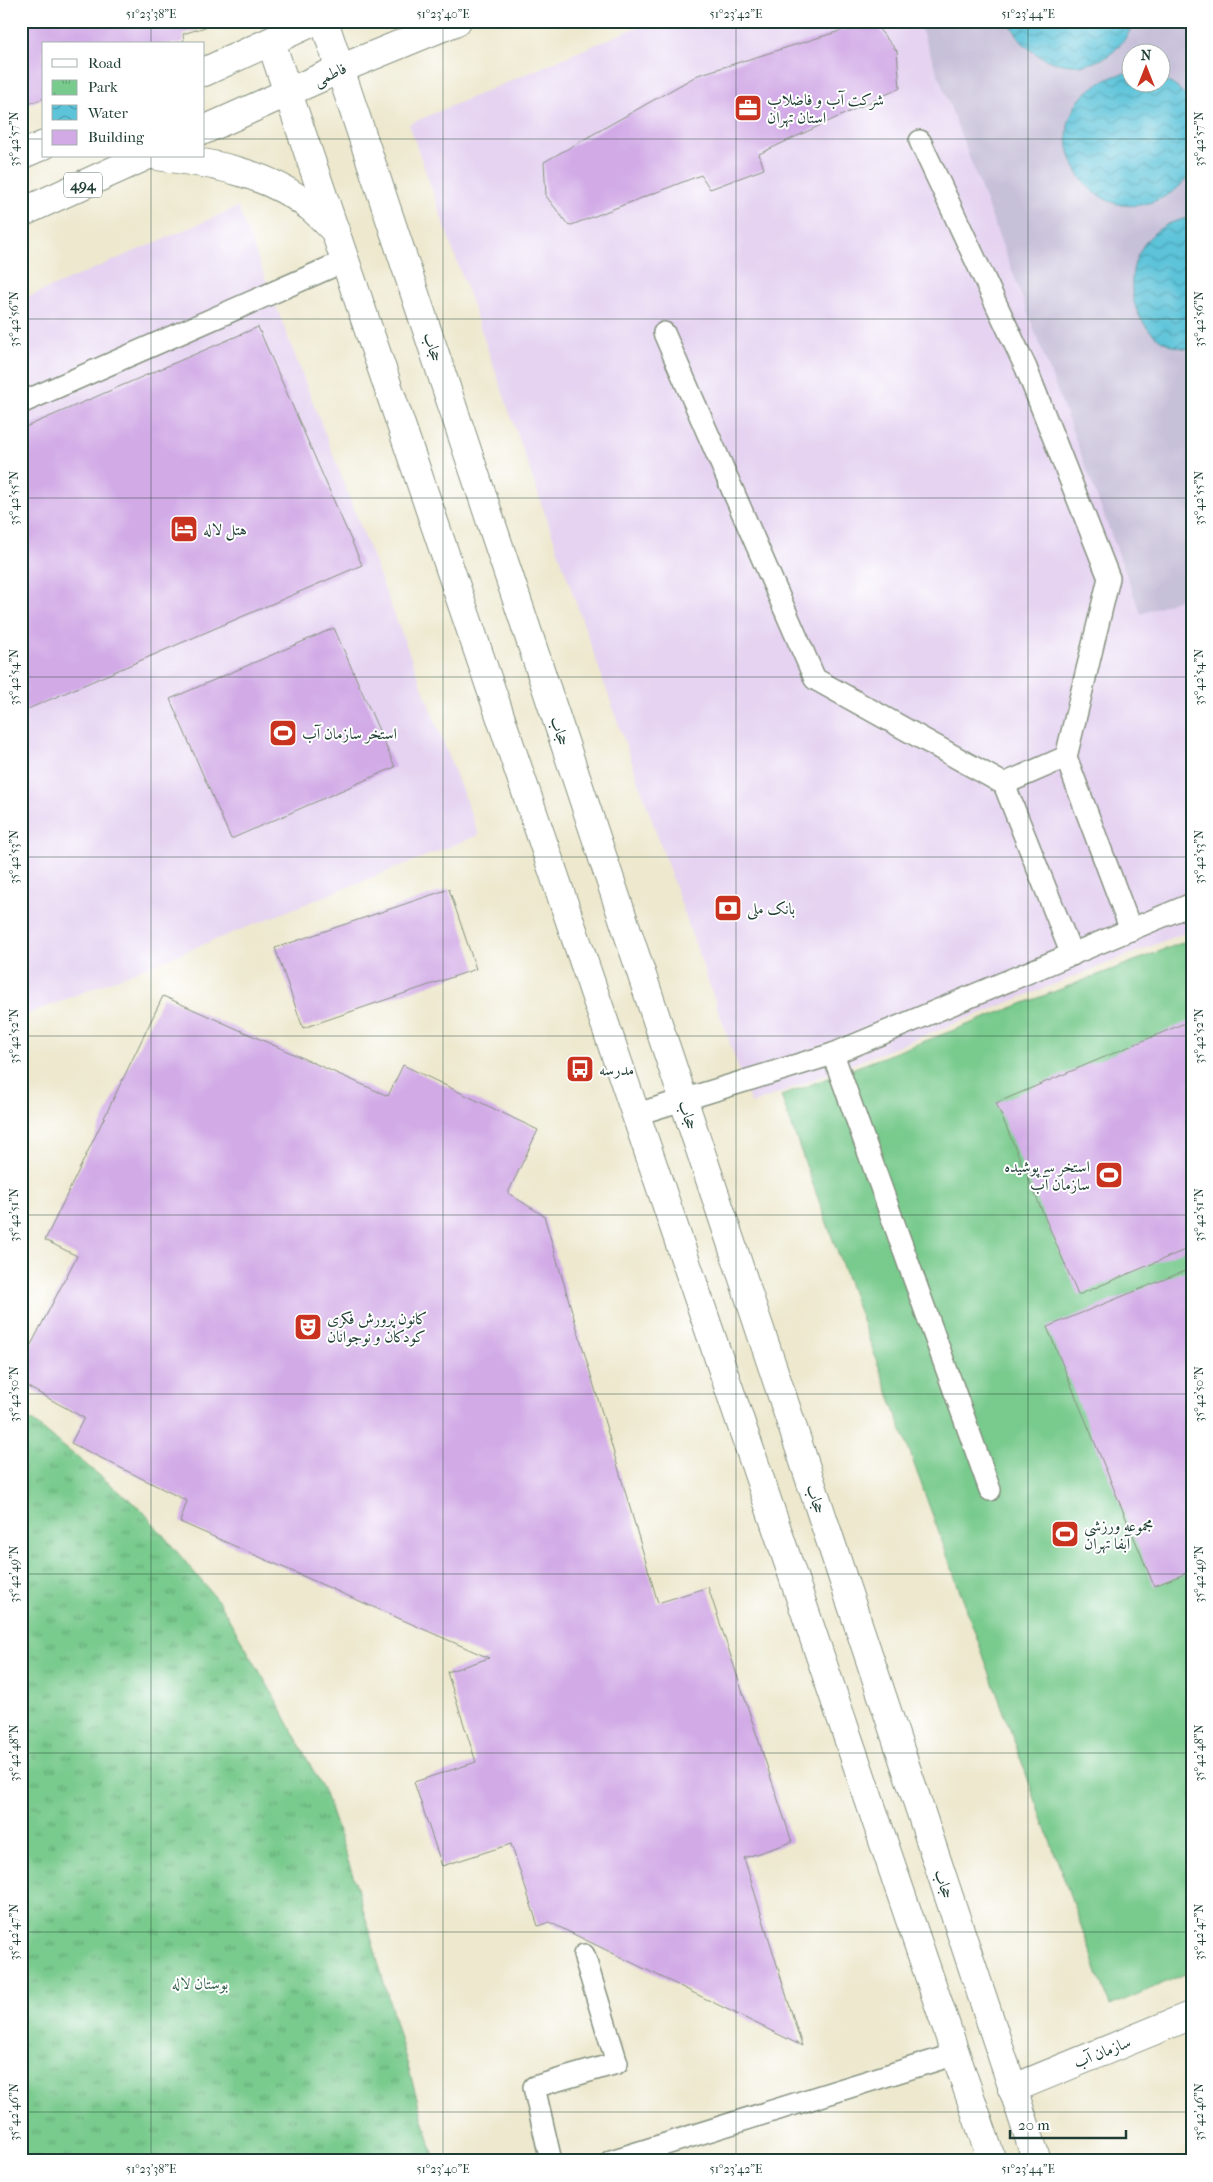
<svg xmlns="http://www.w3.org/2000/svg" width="1213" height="2182" font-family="'IM FELL French Canon',Amiri,serif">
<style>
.built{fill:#e5d3f1;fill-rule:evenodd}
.industrial{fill:#c7c0d9;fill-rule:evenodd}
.green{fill:#78ca8d;stroke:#4c8460}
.park{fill:url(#park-tufts);stroke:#4c8460}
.water{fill:url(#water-waves);stroke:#3e8086}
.building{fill:#d1aae6}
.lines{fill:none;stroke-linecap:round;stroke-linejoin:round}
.service-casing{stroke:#869281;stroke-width:24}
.minor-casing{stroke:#869281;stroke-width:30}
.secondary-casing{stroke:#869281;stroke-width:30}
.primary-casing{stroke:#869281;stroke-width:30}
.service{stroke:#fff;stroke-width:21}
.minor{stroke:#fff;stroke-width:28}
.secondary{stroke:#fff;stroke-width:28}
.primary{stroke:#fff;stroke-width:28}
.ticks{fill:none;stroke:#1f3d34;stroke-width:1;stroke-opacity:0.45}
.labels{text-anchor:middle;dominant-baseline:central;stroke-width:4;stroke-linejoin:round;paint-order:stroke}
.shield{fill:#fff;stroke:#627771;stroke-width:1}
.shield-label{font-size:15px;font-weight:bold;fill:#1f3d34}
.street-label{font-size:16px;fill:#1f3d34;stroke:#fff}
.poi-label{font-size:16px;fill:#1f3d34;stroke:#fff;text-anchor:start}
.park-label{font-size:16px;fill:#35604a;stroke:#fff}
.neatline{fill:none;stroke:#1f3d34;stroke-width:2}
.ticks-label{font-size:12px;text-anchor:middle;fill:#1f3d34}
</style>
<defs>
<pattern id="park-tufts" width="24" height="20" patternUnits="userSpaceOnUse" patternTransform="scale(1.25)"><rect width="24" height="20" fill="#78ca8d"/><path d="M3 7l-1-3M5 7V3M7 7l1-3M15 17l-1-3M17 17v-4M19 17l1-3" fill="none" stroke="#62a574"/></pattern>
<pattern id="water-waves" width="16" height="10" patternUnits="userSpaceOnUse" patternTransform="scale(1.25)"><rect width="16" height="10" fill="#5cc3d9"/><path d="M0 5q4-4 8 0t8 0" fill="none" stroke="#4ba0b1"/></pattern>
</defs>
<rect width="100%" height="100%" fill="#fff"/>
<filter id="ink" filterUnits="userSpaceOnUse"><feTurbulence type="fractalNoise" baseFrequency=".02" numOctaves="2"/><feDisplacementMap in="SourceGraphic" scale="10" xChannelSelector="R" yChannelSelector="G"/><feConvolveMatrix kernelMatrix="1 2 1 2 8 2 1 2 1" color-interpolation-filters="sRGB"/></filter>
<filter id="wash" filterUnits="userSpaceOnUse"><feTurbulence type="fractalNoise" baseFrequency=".0096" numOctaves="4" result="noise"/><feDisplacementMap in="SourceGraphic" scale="20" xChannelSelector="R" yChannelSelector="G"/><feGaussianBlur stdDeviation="1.12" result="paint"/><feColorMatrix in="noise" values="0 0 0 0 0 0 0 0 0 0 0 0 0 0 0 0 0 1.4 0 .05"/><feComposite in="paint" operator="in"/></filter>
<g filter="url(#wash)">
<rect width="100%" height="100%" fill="#ede8ce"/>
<g class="built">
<path d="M651 21H1192V930L751 1104 409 124ZM1130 52H1160V82H1130Z"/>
<path d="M238 207 479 835 21 1017V300Z"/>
</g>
<path class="industrial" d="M918 21H1192V594L1141 614ZM1130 52H1160V82H1130Z"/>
<path class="green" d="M1192 939V1971L1110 2006 781 1096Z"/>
<path class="park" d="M21 1412 142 1510 219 1602 274 1696 324 1791 355 1881 435 2161H21Z"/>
<g class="water">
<path d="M1010 21H1135C1129 34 1121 46 1109 55 1074 78 1023 60 1010 21Z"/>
<path d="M1130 72V82H1160L1161 78C1173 84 1186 92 1192 106V171C1184 185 1172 194 1157 200 1077 235 1016 95 1130 72Z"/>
<path d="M1192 217V350C1186 348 1179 348 1173 346 1126 328 1119 266 1153 234 1164 224 1178 220 1192 217Z"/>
</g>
<g id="blocks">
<g class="building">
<path d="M21 21H221V22L183 34 184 41 178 44H44V98L21 107Z"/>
<path d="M872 21 897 51 900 88 759 154 764 169 710 189 701 175 569 226 546 196 544 162 698 75Z"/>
<path d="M258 327 362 565 21 712V429Z"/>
<path d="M334 628 395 767 231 839 170 699Z"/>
<path d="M449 889 476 969 303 1028 275 948Z"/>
<path d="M163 996 388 1096 403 1065 538 1130 508 1193 544 1216 658 1603 708 1587 792 1842 744 1858 802 2046 549 1922 538 1926 511 1844 442 1866 414 1782 476 1762 447 1672 489 1658 180 1522 187 1501 71 1443 84 1418 21 1383V1364L77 1256 45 1240Z"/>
<path d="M1192 1020V1247L1078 1295 996 1103Z"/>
<path d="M1192 1268V1571L1154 1586 1047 1327Z"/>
</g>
</g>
</g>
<g filter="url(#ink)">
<use href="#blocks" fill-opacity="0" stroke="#869281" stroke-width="1"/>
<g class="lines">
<defs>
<g id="service">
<path d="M920 141 1026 368 1109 578 1066 757 1131 930"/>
<path d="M664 333 815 679 1004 784 1072 955"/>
<path d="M21 403 347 260"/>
<path d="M1004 784 1066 757"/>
<path d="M833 1054 990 1490"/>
<path d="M637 1114 833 1054 1192 904"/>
<path d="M551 2161 534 2087 617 2063 584 1955"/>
<path d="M611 2161 956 2054"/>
</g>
<path id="minor" d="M1012 2089 1192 2015"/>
<g id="secondary">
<path d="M340 69 1037 2161"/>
<path d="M288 93 992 2161"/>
<path d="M157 156C210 163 267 172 310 207 319 214 327 223 335 231"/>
</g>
<g id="primary">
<path d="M324 21 340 69"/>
<path d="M271 42 288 93"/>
<path d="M204 72 315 21"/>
<path d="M204 130 340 69 457 21"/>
<path d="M21 155 44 145"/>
<path d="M21 213 146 156"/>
</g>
</defs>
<use href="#service" class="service-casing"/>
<use href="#minor" class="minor-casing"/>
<use href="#secondary" class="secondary-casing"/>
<use href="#primary" class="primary-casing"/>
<use href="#service" class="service"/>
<use href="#minor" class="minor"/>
<use href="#secondary" class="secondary"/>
<use href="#primary" class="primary"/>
</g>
</g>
<path class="ticks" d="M151 21V44M443 21V2161M736 21V2161M1028 21V2161M21 139H44M204 139H1192M151 156V2161M21 319H1192M21 498H1192M21 677H1192M21 857H1192M21 1036H1192M21 1215H1192M21 1394H1192M21 1574H1192M21 1753H1192M21 1932H1192M21 2112H1192"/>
<defs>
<symbol id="office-square" viewBox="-11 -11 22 22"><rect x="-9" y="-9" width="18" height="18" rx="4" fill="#c8321e" stroke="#fff"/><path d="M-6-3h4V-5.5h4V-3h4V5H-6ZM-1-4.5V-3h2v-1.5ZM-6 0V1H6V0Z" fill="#fff"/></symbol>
<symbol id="hotel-square" viewBox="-11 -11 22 22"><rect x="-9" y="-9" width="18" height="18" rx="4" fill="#c8321e" stroke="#fff"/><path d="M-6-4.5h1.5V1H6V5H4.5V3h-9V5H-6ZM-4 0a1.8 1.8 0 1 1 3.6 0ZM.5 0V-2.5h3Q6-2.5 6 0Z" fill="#fff"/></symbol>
<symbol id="stadium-square" viewBox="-11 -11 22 22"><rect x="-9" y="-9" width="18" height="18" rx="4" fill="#c8321e" stroke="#fff"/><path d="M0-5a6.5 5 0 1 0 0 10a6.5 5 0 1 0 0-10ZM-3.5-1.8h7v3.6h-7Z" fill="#fff"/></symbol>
<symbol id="bank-square" viewBox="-11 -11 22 22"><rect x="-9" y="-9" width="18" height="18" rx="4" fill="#c8321e" stroke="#fff"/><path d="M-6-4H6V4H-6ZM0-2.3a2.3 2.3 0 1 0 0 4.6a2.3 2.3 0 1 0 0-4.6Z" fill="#fff"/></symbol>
<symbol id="bus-square" viewBox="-11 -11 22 22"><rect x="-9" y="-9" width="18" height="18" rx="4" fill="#c8321e" stroke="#fff"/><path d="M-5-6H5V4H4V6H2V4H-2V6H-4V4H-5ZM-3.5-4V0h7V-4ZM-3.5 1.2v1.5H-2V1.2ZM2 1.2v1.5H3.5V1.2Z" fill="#fff"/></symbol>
<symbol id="theatre-square" viewBox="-11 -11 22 22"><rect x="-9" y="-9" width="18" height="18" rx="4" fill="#c8321e" stroke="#fff"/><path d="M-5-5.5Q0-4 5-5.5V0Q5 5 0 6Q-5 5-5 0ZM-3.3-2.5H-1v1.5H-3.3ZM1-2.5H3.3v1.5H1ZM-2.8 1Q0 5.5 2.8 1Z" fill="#fff"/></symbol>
</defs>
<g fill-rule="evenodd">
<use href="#office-square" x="732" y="92" width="32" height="32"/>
<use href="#hotel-square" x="168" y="513" width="32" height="32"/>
<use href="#stadium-square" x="267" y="717" width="32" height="32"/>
<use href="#bank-square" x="712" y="892" width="32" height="32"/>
<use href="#bus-square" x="564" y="1053" width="32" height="32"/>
<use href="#stadium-square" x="1093" y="1159" width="32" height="32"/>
<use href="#theatre-square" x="292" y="1311" width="32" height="32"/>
<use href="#stadium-square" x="1049" y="1518" width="32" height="32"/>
</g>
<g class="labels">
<rect class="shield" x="64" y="172.5" width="38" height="25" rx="4"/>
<g class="shield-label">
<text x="83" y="185">494</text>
</g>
<g class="street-label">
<text transform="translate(330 74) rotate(-24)">فاطمی</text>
<text transform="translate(433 347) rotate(72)">حجاب</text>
<text transform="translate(560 731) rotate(72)">حجاب</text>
<text transform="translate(688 1115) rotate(72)">حجاب</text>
<text transform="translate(816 1499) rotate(72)">حجاب</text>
<text transform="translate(944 1884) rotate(72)">حجاب</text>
<text transform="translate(1102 2052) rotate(-22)">سازمان آب</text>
</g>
<g class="poi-label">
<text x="767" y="99">شرکت آب و فاضلاب<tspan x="767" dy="18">استان تهران</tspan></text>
<text x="203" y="529">هتل لاله</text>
<text x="302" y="733">استخر سازمان آب</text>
<text x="747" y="908">بانک ملی</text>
<text x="599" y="1069">مدرسه</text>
<text x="1090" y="1166" text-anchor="end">استخر سرپوشیده<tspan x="1090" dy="18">سازمان آب</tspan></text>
<text x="327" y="1318">کانون پرورش فکری<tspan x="327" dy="18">کودکان و نوجوانان</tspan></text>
<text x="1084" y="1525">مجموعه ورزشی<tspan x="1084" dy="18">آبفا تهران</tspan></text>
</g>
<g class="park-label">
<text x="200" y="1983">بوستان لاله</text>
</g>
</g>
<rect width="1213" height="2182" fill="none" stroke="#fff" stroke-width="55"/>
<rect x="42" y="42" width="162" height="115" fill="#ffffff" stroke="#a5b1ae"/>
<rect x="52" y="59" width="25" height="8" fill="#ffffff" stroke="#a5b1ae"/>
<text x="88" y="68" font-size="15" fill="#1f3d34">Road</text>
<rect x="52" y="80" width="25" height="15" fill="url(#park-tufts)" stroke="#a5b1ae"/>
<text x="88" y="92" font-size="15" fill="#1f3d34">Park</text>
<rect x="52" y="105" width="25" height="15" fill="url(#water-waves)" stroke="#a5b1ae"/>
<text x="88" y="118" font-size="15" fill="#1f3d34">Water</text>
<rect x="52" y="130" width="25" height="15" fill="#d1aae6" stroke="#a5b1ae"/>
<text x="88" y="142" font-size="15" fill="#1f3d34">Building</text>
<g transform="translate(1146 68)"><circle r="24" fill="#ffffff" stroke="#a5b1ae"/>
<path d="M0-4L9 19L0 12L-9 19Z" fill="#c8321e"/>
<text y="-8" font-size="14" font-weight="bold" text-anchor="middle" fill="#1f3d34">N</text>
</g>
<path d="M1010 2130v8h116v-8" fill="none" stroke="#1f3d34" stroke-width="2.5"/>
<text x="1018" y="2130" font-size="15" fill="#1f3d34" stroke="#ffffff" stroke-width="4" paint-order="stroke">20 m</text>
<rect x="28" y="28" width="1158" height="2126" class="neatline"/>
<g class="ticks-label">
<text x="151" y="18">51°23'38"E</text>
<text x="443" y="18">51°23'40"E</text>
<text x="736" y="18">51°23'42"E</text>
<text x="1028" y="18">51°23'44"E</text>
<text transform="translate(14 139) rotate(-90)" y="4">35°42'57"N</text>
<text transform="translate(1199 139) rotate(-90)" y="4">35°42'57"N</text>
<text transform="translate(14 319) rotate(-90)" y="4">35°42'56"N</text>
<text transform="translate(1199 319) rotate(-90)" y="4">35°42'56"N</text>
<text transform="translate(14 498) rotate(-90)" y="4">35°42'55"N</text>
<text transform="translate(1199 498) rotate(-90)" y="4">35°42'55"N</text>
<text transform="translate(14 677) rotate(-90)" y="4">35°42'54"N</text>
<text transform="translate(1199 677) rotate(-90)" y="4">35°42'54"N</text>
<text transform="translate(14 857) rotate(-90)" y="4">35°42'53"N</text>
<text transform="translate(1199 857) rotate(-90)" y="4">35°42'53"N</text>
<text transform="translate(14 1036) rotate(-90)" y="4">35°42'52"N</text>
<text transform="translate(1199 1036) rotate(-90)" y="4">35°42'52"N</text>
<text transform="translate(14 1215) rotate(-90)" y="4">35°42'51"N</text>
<text transform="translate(1199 1215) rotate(-90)" y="4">35°42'51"N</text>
<text transform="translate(14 1394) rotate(-90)" y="4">35°42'50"N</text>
<text transform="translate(1199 1394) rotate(-90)" y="4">35°42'50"N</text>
<text transform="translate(14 1574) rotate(-90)" y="4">35°42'49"N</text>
<text transform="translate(1199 1574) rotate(-90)" y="4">35°42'49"N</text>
<text transform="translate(14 1753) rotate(-90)" y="4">35°42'48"N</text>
<text transform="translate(1199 1753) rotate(-90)" y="4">35°42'48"N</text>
<text transform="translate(14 1932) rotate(-90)" y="4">35°42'47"N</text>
<text transform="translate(1199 1932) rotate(-90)" y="4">35°42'47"N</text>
<text transform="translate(14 2112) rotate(-90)" y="4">35°42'46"N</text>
<text transform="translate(1199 2112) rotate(-90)" y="4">35°42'46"N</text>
<text x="151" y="2173">51°23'38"E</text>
<text x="443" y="2173">51°23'40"E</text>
<text x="736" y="2173">51°23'42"E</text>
<text x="1028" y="2173">51°23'44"E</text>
</g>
</svg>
